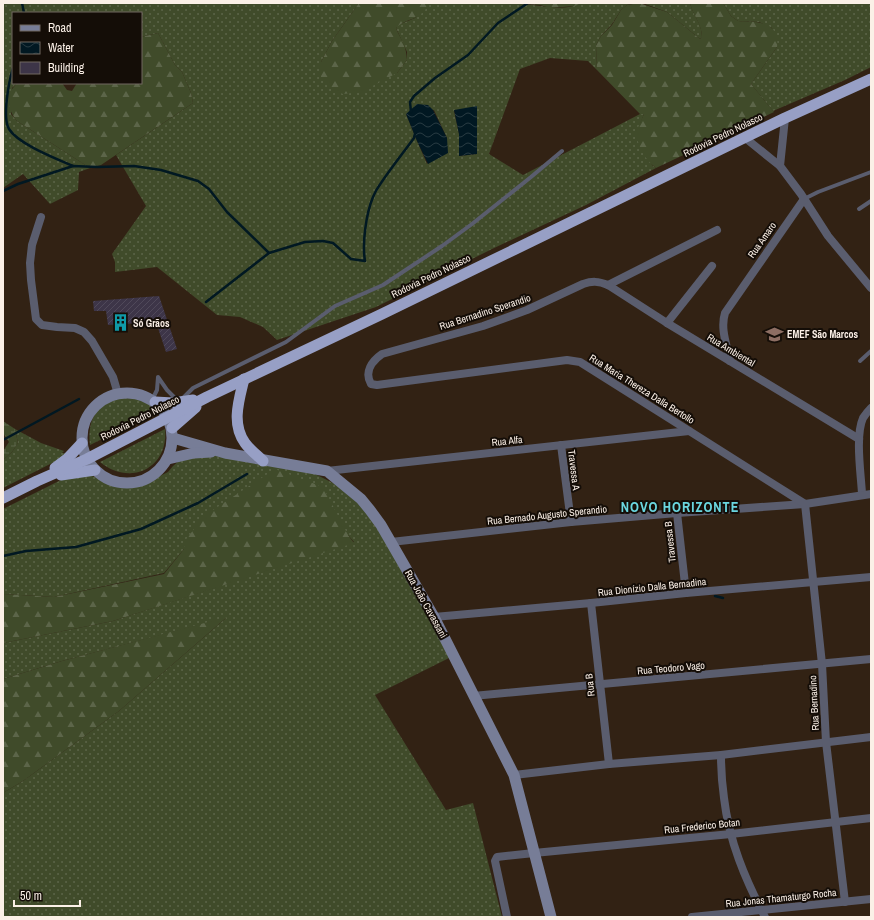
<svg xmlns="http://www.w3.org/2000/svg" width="874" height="920" font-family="'Archivo Narrow',sans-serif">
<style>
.grass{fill:url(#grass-dots);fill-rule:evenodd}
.forest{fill:url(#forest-firs)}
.wetland{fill:url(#wetland-marsh)}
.water{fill:url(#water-waves)}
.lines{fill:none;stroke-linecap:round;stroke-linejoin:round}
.stream{stroke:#011822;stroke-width:2.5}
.building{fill:url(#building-hatch)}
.service{stroke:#5a5d6e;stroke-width:4}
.minor{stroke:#5a5d6e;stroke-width:8}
.secondary{stroke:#777d97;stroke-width:11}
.trunk{stroke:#979fc5;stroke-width:11}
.labels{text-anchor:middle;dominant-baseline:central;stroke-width:4;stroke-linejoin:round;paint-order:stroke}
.street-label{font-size:10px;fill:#fbf0e7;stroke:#140d07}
.poi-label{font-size:10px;font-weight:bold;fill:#fbf0e7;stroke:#140d07;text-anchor:start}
.district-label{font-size:14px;font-weight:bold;letter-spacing:1px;fill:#6ad6df;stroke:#140d07}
</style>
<defs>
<pattern id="grass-dots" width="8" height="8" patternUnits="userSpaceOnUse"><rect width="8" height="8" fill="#404b2a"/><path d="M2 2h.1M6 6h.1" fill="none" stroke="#5c6549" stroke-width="1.8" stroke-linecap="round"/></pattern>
<pattern id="forest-firs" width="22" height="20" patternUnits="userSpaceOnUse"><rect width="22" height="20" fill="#404b2a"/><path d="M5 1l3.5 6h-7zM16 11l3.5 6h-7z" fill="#5c6549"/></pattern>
<pattern id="wetland-marsh" width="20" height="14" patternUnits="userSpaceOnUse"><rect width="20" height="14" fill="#404b2a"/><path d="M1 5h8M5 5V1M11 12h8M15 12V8" fill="none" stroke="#5c6549"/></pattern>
<pattern id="water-waves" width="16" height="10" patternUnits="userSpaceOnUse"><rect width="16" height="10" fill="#011822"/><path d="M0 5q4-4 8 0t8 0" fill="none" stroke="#273a42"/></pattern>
<pattern id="building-hatch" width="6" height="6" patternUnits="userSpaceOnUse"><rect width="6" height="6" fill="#3d3548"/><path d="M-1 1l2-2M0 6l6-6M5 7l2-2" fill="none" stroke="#50495a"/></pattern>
</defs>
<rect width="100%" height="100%" fill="#322214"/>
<g class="grass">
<path d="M3 3H359L332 41 321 62 397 73 407 60V52L396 28 398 25 415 18 429 3C458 3 487 2 515 3 536 4 562 13 581 3H690C693 16 702 23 702 37L700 39 667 12 645 4H631L627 5 621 10 612 24 601 36 596 45 597 70 588 61 550 58 520 69 489 154 523 175 640 114H644L640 124 652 165 656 168 586 205 492 249 376 307 277 340 263 327 240 317 217 315 157 267 115 272V262L112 254 146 206 116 155 193 103 191 93 182 72 175 65 158 33 141 37V13H13V83H17L12 88 11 114 17 121 90 168 79 172 78 190 50 204 23 174 3 188ZM477 107V154L459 156V134L454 111ZM434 110 447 138 427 164 417 141 406 114Z"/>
<path d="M723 3H871V67L845 80 773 111 751 84 777 47 772 28 759 22 738 21 731 16Z"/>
<path d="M125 398C141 399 147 400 157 412L90 445C88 426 92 410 110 401 114 399 120 399 125 398Z"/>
<path d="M15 429 41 443 64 451 62 453H68L58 460 3 488V460L12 452 18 443Z"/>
<path d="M165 429C169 468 130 487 100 462Z"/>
<path d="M202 454 234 458 311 472 343 488 364 505 455 655 375 695 446 810 473 803 502 917H3V793L23 781 119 711 226 618 62 661 3 679V643L113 621 354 542 348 535 184 549 164 573 54 597 3 594V509L61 480 85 474 102 479 112 485 130 488 150 481 168 472 173 466 181 459Z"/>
</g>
<g class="forest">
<path d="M359 3H429V4C419 22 407 17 396 28 401 41 406 43 407 60L397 73 361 92 343 94 329 88 321 78V62L332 41Z"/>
<path d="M515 3H581L575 6 550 8 540 5Z"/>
<path d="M639 3 667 12 700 39 702 37C702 24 693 16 690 3H723L731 16 738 21C756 22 780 20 777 47L751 84 774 112 656 168C646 160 636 146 637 132 638 126 642 119 644 114H640L597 70 596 45 601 36 612 25 621 10 627 5Z"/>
<path d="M158 33 175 65 182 72 191 93 193 103 101 165 90 168 17 121C10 113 8 104 8 94L17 83H62L67 90 72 91 77 83H141V37Z"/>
<path d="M275 469 323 487 348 535 354 543 113 621 3 643V594L54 597 164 574 184 549V542L204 516Z"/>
<path d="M227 617 119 711 23 781 3 793V679L62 661Z"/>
</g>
<path class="wetland" d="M3 421 15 429 18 443 12 452 3 460V451L9 442 3 433Z"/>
<g class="water">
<path d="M417 104 428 105 433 110 447 138 448 153 428 164 417 141 406 114Z"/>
<path d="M477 106V154L459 156V134L454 110Z"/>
</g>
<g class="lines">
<g class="stream">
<path d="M22 3 24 13"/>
<path d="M13 68C9 81 2 117 9 129 18 144 57 159 73 166"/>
<path d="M411 112 410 102 414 96 435 78 468 55 498 23 528 3"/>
<path d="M3 191 18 184 73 166 97 167 134 166 161 170 198 181 209 189 227 212 269 253"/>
<path d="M206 302 269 253 305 242 323 241 333 243 351 259 365 261C362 243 366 214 373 197 375 192 378 187 381 183 391 168 403 153 414 138L415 133"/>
<path d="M3 440 79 399"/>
<path d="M3 556 26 551 76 547 141 529 198 503 247 474"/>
<path d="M715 596 723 598"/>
</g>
</g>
<path class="building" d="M159 296 177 349 166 352 156 322 108 325 106 311H94L93 301Z"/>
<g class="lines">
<g class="service">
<path d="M804 199 818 192 871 172"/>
<path d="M859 209 871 201"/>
<path d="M860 361 871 351"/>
<path d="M183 398 193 388 286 342 335 306 383 285 442 246 472 224 531 177 562 151"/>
<path d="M152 400 157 390 158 377 167 390 177 400"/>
</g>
<g class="minor">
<path d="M785 118 780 166 801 194 828 236 871 288"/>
<path d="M744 137 780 166"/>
<path d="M41 217 32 245 30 263 31 280 36 319 42 325 57 327 75 328 84 332 92 341 113 377 118 394"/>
<path d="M608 285 717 230"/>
<path d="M667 323 712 266"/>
<path d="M730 361C727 345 720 329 725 313L804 199"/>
<path d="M561 445 571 522"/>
<path d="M327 471 689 431"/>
<path d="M862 494C861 474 855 436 863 418 865 415 868 411 871 408"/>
<path d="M677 513 686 593"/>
<path d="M391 542 571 522 677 513 805 504 871 494"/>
<path d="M591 603 609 764"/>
<path d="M434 617 591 603 686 593 871 577"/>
<path d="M473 696 871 659"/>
<path d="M721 755C721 769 722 784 724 798 729 841 745 879 765 917"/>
<path d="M514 775 609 764 721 755 871 737"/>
<path d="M845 902 826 742 822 664 805 504 580 362 567 360 377 385 371 384C364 372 372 361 382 354L483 326 508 317 527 310 583 284C592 281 598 281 608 285L667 323 859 439"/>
<path d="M507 917 495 861 497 857 534 853 731 834 871 818"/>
<path d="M692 917 871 899"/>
</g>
<g class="secondary">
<circle cx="127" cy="438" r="45"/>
<path d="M173 438 225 453 327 471 361 499 370 510 381 525 434 617 514 775 551 917"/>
<path d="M168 459 194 453 211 452"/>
</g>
<g class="trunk">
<path d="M244 379C239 400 231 424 245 443 250 450 257 455 263 461"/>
<path d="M155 402 173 403 193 400"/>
<path d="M172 428 196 407"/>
<path d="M55 468 67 459 82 443"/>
<path d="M61 475 95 470"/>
<path d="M3 498 37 481 87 459 207 397 382 314 785 118 871 79"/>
</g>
</g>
<defs>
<symbol id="building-bare" viewBox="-9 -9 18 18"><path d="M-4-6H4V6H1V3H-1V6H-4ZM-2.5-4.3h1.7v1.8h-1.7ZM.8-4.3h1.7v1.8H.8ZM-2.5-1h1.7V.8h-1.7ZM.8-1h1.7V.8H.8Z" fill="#0f9aa8" stroke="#140d07" stroke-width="2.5" paint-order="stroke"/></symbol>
<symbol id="school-bare" viewBox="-9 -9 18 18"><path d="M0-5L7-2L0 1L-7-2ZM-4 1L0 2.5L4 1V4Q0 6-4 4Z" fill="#8d6e63" stroke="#140d07" stroke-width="2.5" paint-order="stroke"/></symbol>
</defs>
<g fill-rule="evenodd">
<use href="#building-bare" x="108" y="310" width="25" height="25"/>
<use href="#school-bare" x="762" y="322" width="25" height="25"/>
</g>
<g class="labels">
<g class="street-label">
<text transform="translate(723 135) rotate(-26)">Rodovia Pedro Nolasco</text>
<text transform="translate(762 240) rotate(-55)">Rua Amaro</text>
<text transform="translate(431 276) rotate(-26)">Rodovia Pedro Nolasco</text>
<text transform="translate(485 312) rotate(-18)">Rua Bernadino Sperandio</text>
<text transform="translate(731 350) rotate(31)">Rua Ambiental</text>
<text transform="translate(642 389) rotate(32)">Rua Maria Thereza Dalla Bertollo</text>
<text transform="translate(140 418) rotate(-27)">Rodovia Pedro Nolasco</text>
<text transform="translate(507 441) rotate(-6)">Rua Alfa</text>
<text transform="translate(574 470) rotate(83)">Travessa A</text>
<text transform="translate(547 515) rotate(-6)">Rua Bernado Augusto Sperandio</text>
<text transform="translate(670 542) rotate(-96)">Travessa B</text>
<text transform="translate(652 587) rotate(-6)">Rua Dionízio Dalla Bernadina</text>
<text transform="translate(426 604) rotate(61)">Rua João Cavassani</text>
<text transform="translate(671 668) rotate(-5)">Rua Teodoro Vago</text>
<text transform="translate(590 685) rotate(-96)">Rua B</text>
<text transform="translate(814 703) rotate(-93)">Rua Bernadino</text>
<text transform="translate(702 826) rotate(-6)">Rua Frederico Botan</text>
<text transform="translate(781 898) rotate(-6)">Rua Jonas Thamaturgo Rocha</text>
</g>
<g class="poi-label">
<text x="133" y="323">Só Grãos</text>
<text x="787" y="334">EMEF São Marcos</text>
</g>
<g class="district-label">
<text x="680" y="507">NOVO HORIZONTE</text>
</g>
</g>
<rect width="874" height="920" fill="none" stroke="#fbf0e7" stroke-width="8"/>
<rect x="12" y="12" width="130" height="72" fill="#140d07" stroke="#706861"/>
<rect x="20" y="25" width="20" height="6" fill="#777d97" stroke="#706861"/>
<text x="48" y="32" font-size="12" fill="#fbf0e7">Road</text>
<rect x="20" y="42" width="20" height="12" fill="url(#water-waves)" stroke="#706861"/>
<text x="48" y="52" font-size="12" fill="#fbf0e7">Water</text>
<rect x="20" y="62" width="20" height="12" fill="#3d3548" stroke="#706861"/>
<text x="48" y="72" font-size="12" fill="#fbf0e7">Building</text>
<path d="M14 900v6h66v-6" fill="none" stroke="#fbf0e7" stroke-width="2"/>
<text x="20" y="900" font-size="12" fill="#fbf0e7" stroke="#140d07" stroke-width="3" paint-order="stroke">50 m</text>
</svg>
